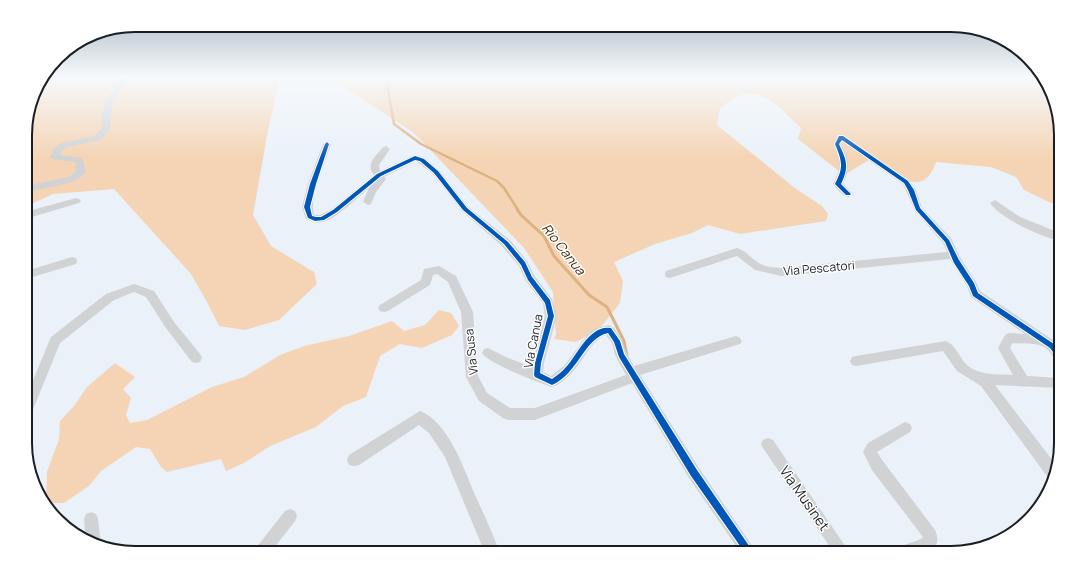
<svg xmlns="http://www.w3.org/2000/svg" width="1086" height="578" font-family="Manrope,sans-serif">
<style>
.green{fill:#f4d4b4}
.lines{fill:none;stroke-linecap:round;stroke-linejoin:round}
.stream-far1{stroke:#deb181;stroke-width:2.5}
.stream{stroke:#deb181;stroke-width:3}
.minor{fill:#d0d2d4;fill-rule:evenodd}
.cycleway-casing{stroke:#fff;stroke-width:2}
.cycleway{fill:#0057b8;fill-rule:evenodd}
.labels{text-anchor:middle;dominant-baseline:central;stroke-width:3;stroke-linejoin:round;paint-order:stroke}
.street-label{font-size:12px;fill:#1a1e23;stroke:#fff}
.water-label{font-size:13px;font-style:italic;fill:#412606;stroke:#fff}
.near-street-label{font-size:14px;fill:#1a1e23;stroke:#fff}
.rim{fill:none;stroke:#1a1e23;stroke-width:2}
</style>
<rect width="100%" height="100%" fill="#eaf1f9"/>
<g class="green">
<path d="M43 77H280L268 130 253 215 271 246 314 272 317 284 279 320 245 330 219 326 207 302 191 274 114 189 53 194 25 207C25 169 19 109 43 77Z"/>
<path d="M329 77H1044L1053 101 1051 103 1060 122V132L1051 135 1060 139V202L1051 203 1024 190 1016 177 991 167 936 162C934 168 930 176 924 180 910 189 880 167 869 160L844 175 798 139 801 128C784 113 764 85 738 96 732 99 726 104 720 108L717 125 796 189 822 206 828 214 826 221 740 234 708 225 692 233 655 244 614 262 623 281 620 303 597 332 575 342 554 339 556 334 553 292 524 248 414 133Z"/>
<path d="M439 310 451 313 459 326 452 335 422 348 400 344 380 356 366 397 343 406 316 427 270 446 244 463 226 471 221 459 167 472 161 467 150 449 136 447 101 471 89 486 64 503H46L47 472 59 439 60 421 74 406 87 387 115 363 135 377 123 389 131 398 126 415 130 423 147 420 212 387 244 377 280 355 304 346 349 336 392 321 404 331 425 325Z"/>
</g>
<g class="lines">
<path class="stream-far1" d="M391 77 387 85 394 124 421 144 497 181 504 188 518 210"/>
<path class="stream" d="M517 209 521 215 544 236 554 256 589 295 607 307 624 341 627 356"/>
<g class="minor">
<path d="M121 77H129L114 101 111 114 110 128 101 140 67 147 63 150 60 155 82 158 86 172C75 186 43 188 25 192V186L69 177 76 171 75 162 52 159 50 157 56 146 61 143 95 136 102 128V114L106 101Z"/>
<path d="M841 134 909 180 916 190 922 208 951 238 961 259 976 282 980 291 1056 342 1061 348V363C1054 361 1052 354 1047 349 1039 342 1023 344 1012 343L1010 348 1027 376 1061 378V388L995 385 1056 465 1052 480 1049 479 981 386 957 371 943 351 856 366 852 365 850 361 852 357 856 356 946 341C954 344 959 355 964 362 976 376 996 374 1013 375L998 348 1005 335 1009 333 1025 334 971 297 967 286 950 259 781 276 755 270 737 256 670 278 666 277 665 274 666 271 737 248C746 251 749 256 756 261 763 267 772 267 781 268L947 252 943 243 915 211 903 184 842 142 841 144C849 160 851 167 843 183L853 194 848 197C842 196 837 189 833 184 842 167 840 161 833 144L838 135Z"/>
<path d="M327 141 331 144C325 163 309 196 314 215H320L332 209 374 175C365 164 376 156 383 147L386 146 390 149 379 165 380 171 412 156 415 155 425 158 439 170 468 207 510 240 527 261 534 275 552 299 557 316 544 363 543 372 551 376 564 366 589 333 596 328 609 325 613 327 621 338 627 354 634 366 736 336 740 338 742 341 740 344 640 375 699 468 757 553H741L689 478 632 383 535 420H508L503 418 479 401 466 377 461 312 448 282 437 274 433 275 430 285 388 311 384 312 380 311 378 308 380 305 421 280 424 269 439 266 456 276 473 312 478 376 487 393 510 408H535L626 375 615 355 612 343 606 335C587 340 579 378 552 387 540 383 487 363 482 353L484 349 488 348 508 358 532 367 545 316 543 303 526 281 519 266 502 246 462 211 433 174 416 161 384 177 386 179 376 192 371 204 368 205 363 202 369 188C359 196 334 221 322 222 317 223 312 222 306 219L302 207 308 184 323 144Z"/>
<path d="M76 198 79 199 81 201 79 203 25 219V212Z"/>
<path d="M995 200 1020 217 1060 233V241C1042 237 1001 219 990 203Z"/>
<path d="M72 257 76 258 77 261 76 264 26 279V271Z"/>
<path d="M134 284 154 291 174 322 200 354 202 358 200 362 196 363 192 362 166 328 146 297 134 292 114 300 60 343 32 412 31 416 26 418V397L51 337 106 294Z"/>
<path d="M420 411C449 422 464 470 476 497 484 515 493 534 500 553H485L445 457 429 433 419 425 359 465 354 466 349 465 347 460 349 455Z"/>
<path d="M905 422 910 424 912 428 910 432 877 452 882 460 935 530C947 558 909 553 894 553L896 548 921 539 923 537 872 470 863 452 868 443Z"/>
<path d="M768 438 773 440 850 553H834L763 448 761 444 763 440Z"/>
<path d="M290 509 295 511 297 516 295 521 270 553H254L256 548 285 511Z"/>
<path d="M91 512 96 514 98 519 101 545 86 542 84 519 86 514Z"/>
</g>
<defs>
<g id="cycleway">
<path d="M839 136H843L908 181 914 190 920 208 949 240 959 260 974 283 978 293 1054 344 1061 353V361L1059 360 1050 348 973 296 969 286 954 263 945 242 916 210 908 190 904 183 842 140 839 144C847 161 849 167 841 184L851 194 850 195H846L835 184C844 167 842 161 835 144Z"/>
<path d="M327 142 329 144 316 184 310 207 312 216 316 217H321L333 210 377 174 415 156 424 159 438 171 467 208 508 242 525 262 532 277 550 300 554 316 541 363 540 373 552 379C557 375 562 372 566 367 578 354 590 324 611 328L620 341 624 354 697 470 754 553H745L691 476 619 357 614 342 608 333C584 338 578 374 552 385L535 377 534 375 535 363 548 316 545 303 528 280 521 265 504 244 463 210 434 173 420 161 415 160 381 176 337 212 324 220 315 221 308 218 304 207 310 184 325 144Z"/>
</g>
</defs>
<use href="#cycleway" class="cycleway-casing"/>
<use href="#cycleway" class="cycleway"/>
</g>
<linearGradient id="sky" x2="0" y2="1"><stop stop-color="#a4b3bf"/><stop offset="0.49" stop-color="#f6f9fc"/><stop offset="1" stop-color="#f6f9fc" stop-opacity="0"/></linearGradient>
<rect width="1086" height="158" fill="url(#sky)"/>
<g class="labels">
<g class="street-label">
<text transform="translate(819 268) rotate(-5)">Via Pescatori</text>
<text transform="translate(533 341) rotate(-79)">Via Canua</text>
<text transform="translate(471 352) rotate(-96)">Via Susa</text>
</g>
<g class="water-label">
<text transform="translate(564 249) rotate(52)">Rio Canua</text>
</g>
<g class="near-street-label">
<text transform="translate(805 498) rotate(55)">Via Musinet</text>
</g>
</g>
<path d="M0 0H1086V578H0ZM135 32H951A103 103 0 0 1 1054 135V443A103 103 0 0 1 951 546H135A103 103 0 0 1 32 443V135A103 103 0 0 1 135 32Z" fill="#fff" fill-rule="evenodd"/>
<path class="rim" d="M135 32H951A103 103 0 0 1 1054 135V443A103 103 0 0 1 951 546H135A103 103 0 0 1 32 443V135A103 103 0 0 1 135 32Z"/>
</svg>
